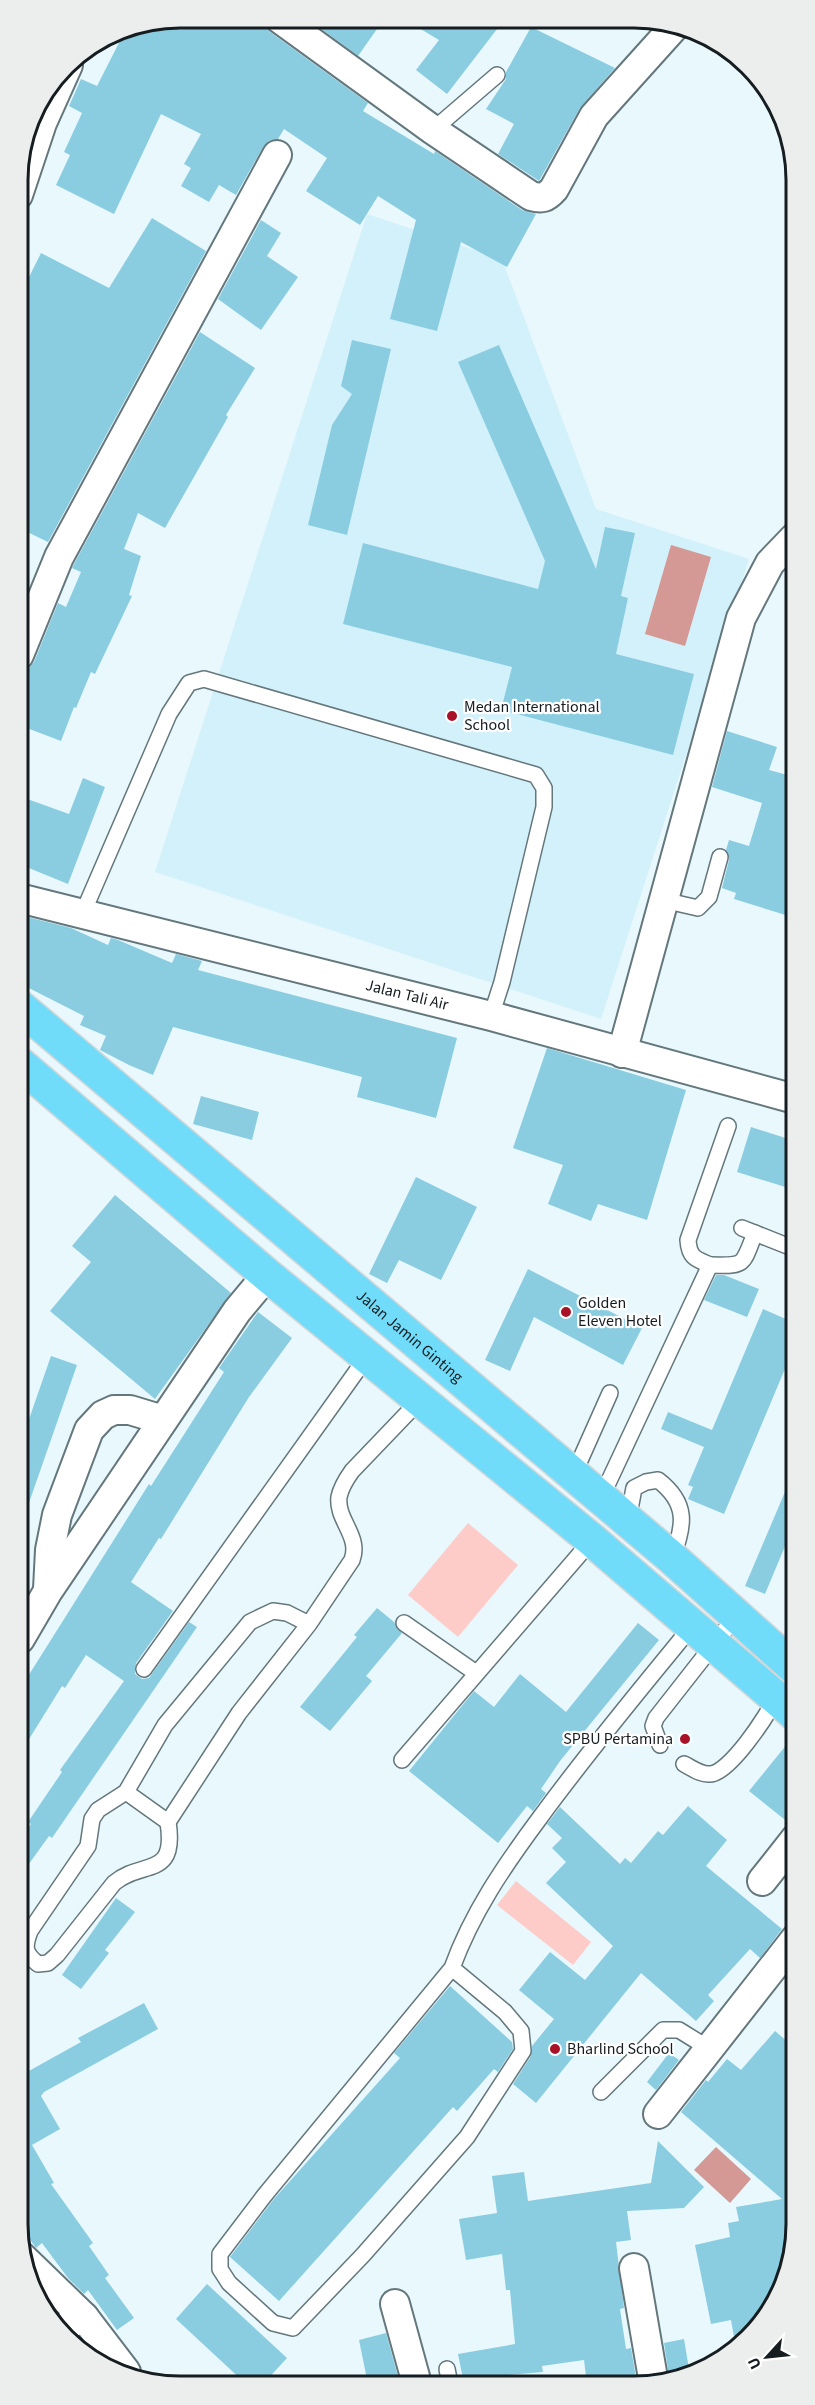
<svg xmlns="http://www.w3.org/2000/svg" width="815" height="2405" font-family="'Source Sans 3',sans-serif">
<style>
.built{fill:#d3f1fa}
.green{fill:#fdccc9}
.water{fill:#d49895}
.building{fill:#8acde1}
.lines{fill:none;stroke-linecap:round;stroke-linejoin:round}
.lane-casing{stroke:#64777c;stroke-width:18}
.street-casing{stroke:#64777c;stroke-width:32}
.highway-casing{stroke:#d5d6d7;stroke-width:36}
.lane{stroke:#fff;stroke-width:15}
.street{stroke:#fff;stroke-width:28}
.highway{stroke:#71dcfa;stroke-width:33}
.poi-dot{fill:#a81128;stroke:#fff;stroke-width:2}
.labels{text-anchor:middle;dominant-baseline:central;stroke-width:4.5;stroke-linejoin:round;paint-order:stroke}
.poi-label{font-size:16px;fill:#161d20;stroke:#fff;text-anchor:start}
.street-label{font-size:16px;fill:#161d20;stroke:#fff}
.rim{fill:none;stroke:#161d20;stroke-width:3}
</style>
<rect width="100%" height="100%" fill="#e8f8fd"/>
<path class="built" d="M367 214 502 259 596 509 749 559 601 1019 155 872Z"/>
<g class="green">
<path d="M468 1523 518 1565 458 1637 408 1595Z"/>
<path d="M516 1881 591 1942 573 1965 497 1905Z"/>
</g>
<g class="water">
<path d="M671 545 711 557 685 646 645 634Z"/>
<path d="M716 2147 751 2179 730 2203 694 2170Z"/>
</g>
<g class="building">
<path d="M180 18 264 19 270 32 368 103 363 111 434 154 435 151 522 210 536 214 507 267 461 242 437 331 390 319 416 220 378 196 360 225 306 191 327 158 284 129 278 139 269 141 263 147 236 195 219 185 209 202 181 186 191 168 184 164 201 134 161 114 114 214 56 185 70 155 64 152 82 113 69 106 81 79 97 86 126 29Z"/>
<path d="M308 19H384L358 56Z"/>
<path d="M404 19 447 20H504L447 94 416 70 439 40Z"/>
<path d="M531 27 615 68 580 108 539 181 498 154 514 124 486 109 506 79V72Z"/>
<path d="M152 218 206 251 48 542 19 528V297L41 253 109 288Z"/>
<path d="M261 220 281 233 267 256 298 277 261 330 218 299Z"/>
<path d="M200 332 255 368 226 415 228 417 165 528 138 513 124 549 141 556 129 595 132 596 95 674 91 672 76 708 74 707 61 741 19 725V671L29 668 34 662 58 603 66 607 81 572 72 568 74 564Z"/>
<path d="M352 340 391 349 347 535 308 525 332 425 352 394 341 386Z"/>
<path d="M499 345 596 569 605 527 635 533 621 596 628 598 616 654 694 674 673 755 501 710 512 667 343 624 363 543 538 589 545 561 458 362Z"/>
<path d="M727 731 777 747 769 770 795 777V918L734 899 736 893 722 888 729 860 726 850 729 840 749 846 762 803 712 787Z"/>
<path d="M83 778 105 787 68 884 19 864V796L69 814Z"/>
<path d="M19 915 71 928 108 945 111 938 118 940 172 963 176 954 202 961 198 970 457 1038 436 1118 357 1097 362 1077 173 1027 153 1075 129 1065 100 1050 106 1036 80 1025 84 1016 19 983Z"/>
<path d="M547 1048 686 1090 647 1220 598 1204 591 1221 548 1204 563 1165 513 1148Z"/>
<path d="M201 1096 259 1112 252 1140 193 1124Z"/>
<path d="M751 1127 795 1141V1190L737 1172Z"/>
<path d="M416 1177 477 1207 441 1280 399 1260 387 1283 369 1274Z"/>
<path d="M115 1195 231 1293 155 1399 50 1311 91 1262 72 1246Z"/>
<path d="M528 1269 642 1328 623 1365 534 1317 510 1371 485 1360Z"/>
<path d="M716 1275H724L759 1289 747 1317 704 1300Z"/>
<path d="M763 1309 795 1323V1345L724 1514 688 1499 693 1487 688 1485 704 1447 661 1429 668 1412 712 1430Z"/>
<path d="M258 1312 292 1338 249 1397 161 1539 159 1538 131 1582 173 1611 136 1663 135 1674 142 1679 149 1678 189 1622 197 1627 52 1838 49 1836 21 1875V1838L31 1824 28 1822 62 1772 60 1770 124 1681 86 1655 65 1688 62 1686 21 1752 20 1689 149 1484 151 1486 224 1372 219 1368Z"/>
<path d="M51 1356 77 1365 23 1520 20 1519V1445Z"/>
<path d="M796 1466V1520L765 1594 745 1586Z"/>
<path d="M377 1608 394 1622 402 1633 366 1676 372 1681 330 1731 300 1707 357 1637 354 1635Z"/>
<path d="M638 1623 659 1640 560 1761 541 1789 546 1793 533 1811 527 1806 498 1843 409 1771 474 1691 494 1707 520 1674 566 1712Z"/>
<path d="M796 1733V1822L789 1823 749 1791Z"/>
<path d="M688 1806 727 1840 706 1866 782 1929 760 1958 750 1949 708 1995 714 2001 696 2021 641 1973 536 2103 513 2084 531 2056 532 2046 554 2019 519 1990 550 1952 585 1980 613 1946 546 1883 566 1862 552 1848 562 1838 547 1824 560 1807 620 1864 625 1858 631 1863 658 1831 663 1835Z"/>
<path d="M116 1898 135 1912 105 1950 109 1953 81 1989 62 1975Z"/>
<path d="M796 1964V1987L786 1978Z"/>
<path d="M450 1986 512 2042 513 2049 498 2072 494 2069 457 2111 453 2107 279 2301 230 2257 273 2200 400 2058 394 2053Z"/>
<path d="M144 2003 158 2029 44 2092 41 2096 60 2129 32 2145 54 2183 51 2184 93 2243 89 2246 109 2275 105 2278 134 2318 117 2330 88 2290 84 2294 68 2278 42 2243 36 2248 21 2227V2061L27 2072 81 2042 78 2038Z"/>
<path d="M775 2031 796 2049 797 2212 793 2208 794 2219H792L796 2240 785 2287 757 2332 736 2348 731 2320 711 2324 695 2245 730 2237 728 2223 739 2221 736 2207 782 2199 681 2112 706 2080 708 2082 727 2059 741 2070Z"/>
<path d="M669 2053 679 2060 656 2090 647 2082Z"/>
<path d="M658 2141 704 2187 684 2208 627 2211 631 2240 616 2242 624 2308 620 2309 626 2349 631 2348 637 2384H587L584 2360 542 2366 543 2372 508 2375 509 2384H464L458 2354 515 2344 510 2290H506L502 2254 466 2260 459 2219 497 2213 492 2176 524 2172 528 2201 651 2183Z"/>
<path d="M207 2284 287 2358 263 2384H246L176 2319Z"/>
<path d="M386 2333 400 2384H368L359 2340Z"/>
<path d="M684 2339 690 2375 670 2383 664 2343Z"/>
</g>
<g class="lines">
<defs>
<g id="lane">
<path d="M433 130 497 75"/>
<path d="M663 900 698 908 709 897 720 857"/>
<path d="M82 915 169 714 189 683 204 679 536 775 544 788V807L502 982 491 1016"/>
<path d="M742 1228 795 1249"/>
<path d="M710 1265C746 1266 742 1266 755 1233"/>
<path d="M573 1476 610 1393"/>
<path d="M601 1498 710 1265C695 1259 689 1257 688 1240L728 1126"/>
<path d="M628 1520 634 1488 646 1482 658 1480C688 1503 685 1525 672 1558"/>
<path d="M404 1623 476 1673"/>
<path d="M309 1624 287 1613 273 1611 250 1622 165 1725 126 1792 98 1810 92 1819 88 1846 30 1931C24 1947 24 1953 38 1964L48 1963 57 1955 114 1883C142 1859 177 1880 168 1822L239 1713 309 1624 352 1560C361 1536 336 1520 339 1497 341 1487 347 1478 352 1471L420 1400"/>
<path d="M144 1669 366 1358"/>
<path d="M660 1745 653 1726 656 1718 736 1616"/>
<path d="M402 1760 592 1540"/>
<path d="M684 1764C692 1768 701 1775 710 1774 729 1774 768 1715 776 1697"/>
<path d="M126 1792 168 1822"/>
<path d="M452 1968 505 2012 521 2031 523 2051 467 2137 363 2255 293 2328 273 2323 229 2283 220 2269V2254L264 2196 452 1968C472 1913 504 1866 539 1819 587 1753 640 1690 692 1626"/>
<path d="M601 2092 663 2030H679L708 2048"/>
<path d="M447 2369 450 2384"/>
</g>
<g id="street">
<path d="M280 19 433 130 531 196C542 199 546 198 554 189L594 116 675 26"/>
<path d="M18 195 42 123 68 65"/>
<path d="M19 655 59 557 277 155"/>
<path id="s1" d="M19 898 491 1016 795 1099"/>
<path d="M622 1053 741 618 770 563 794 538"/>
<path d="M48 1589 50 1550 57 1515 89 1430 103 1415 114 1410H130L163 1420"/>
<path d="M20 1639 48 1591 237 1311 267 1275"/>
<path d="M762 1881 796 1838"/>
<path d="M658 2114 796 1938"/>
<path d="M21 2256 84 2317 126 2372"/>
<path d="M634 2268 654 2384"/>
<path d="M395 2304 417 2384"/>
<path d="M60 2329 84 2317"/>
</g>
<g id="highway">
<path id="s2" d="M20 1007 672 1558 796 1669"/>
<path d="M20 1064 267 1275 592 1540 796 1715"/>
</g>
</defs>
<use href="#lane" class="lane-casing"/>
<use href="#street" class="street-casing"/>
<use href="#highway" class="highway-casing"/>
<use href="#lane" class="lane"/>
<use href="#street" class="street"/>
<use href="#highway" class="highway"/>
</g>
<g class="poi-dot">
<circle cx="452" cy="716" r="6"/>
<circle cx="566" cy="1312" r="6"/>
<circle cx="685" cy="1739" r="6"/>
<circle cx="555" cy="2049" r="6"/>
</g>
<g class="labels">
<g class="poi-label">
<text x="464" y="707">Medan International<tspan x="464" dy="18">School</tspan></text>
<text x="578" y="1303">Golden<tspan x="578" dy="18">Eleven Hotel</tspan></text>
<text x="673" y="1739" text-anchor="end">SPBU Pertamina</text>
<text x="567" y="2049">Bharlind School</text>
</g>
<g class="street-label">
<text stroke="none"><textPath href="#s1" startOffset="400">Jalan Tali Air</textPath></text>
<text stroke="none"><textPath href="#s2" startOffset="510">Jalan Jamin Ginting</textPath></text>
</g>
</g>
<path d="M0 0H815V2405H0ZM180 28H634A152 152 0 0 1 786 180V2224A152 152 0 0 1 634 2376H180A152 152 0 0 1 28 2224V180A152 152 0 0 1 180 28Z" fill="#eceded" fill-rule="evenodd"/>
<path class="rim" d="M180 28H634A152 152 0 0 1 786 180V2224A152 152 0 0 1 634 2376H180A152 152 0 0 1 28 2224V180A152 152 0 0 1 180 28Z"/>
<g transform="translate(767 2357) rotate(243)" stroke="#ffffff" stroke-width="4.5" paint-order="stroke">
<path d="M0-4.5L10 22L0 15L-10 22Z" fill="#161d20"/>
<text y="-9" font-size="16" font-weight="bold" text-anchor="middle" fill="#161d20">U</text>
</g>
</svg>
